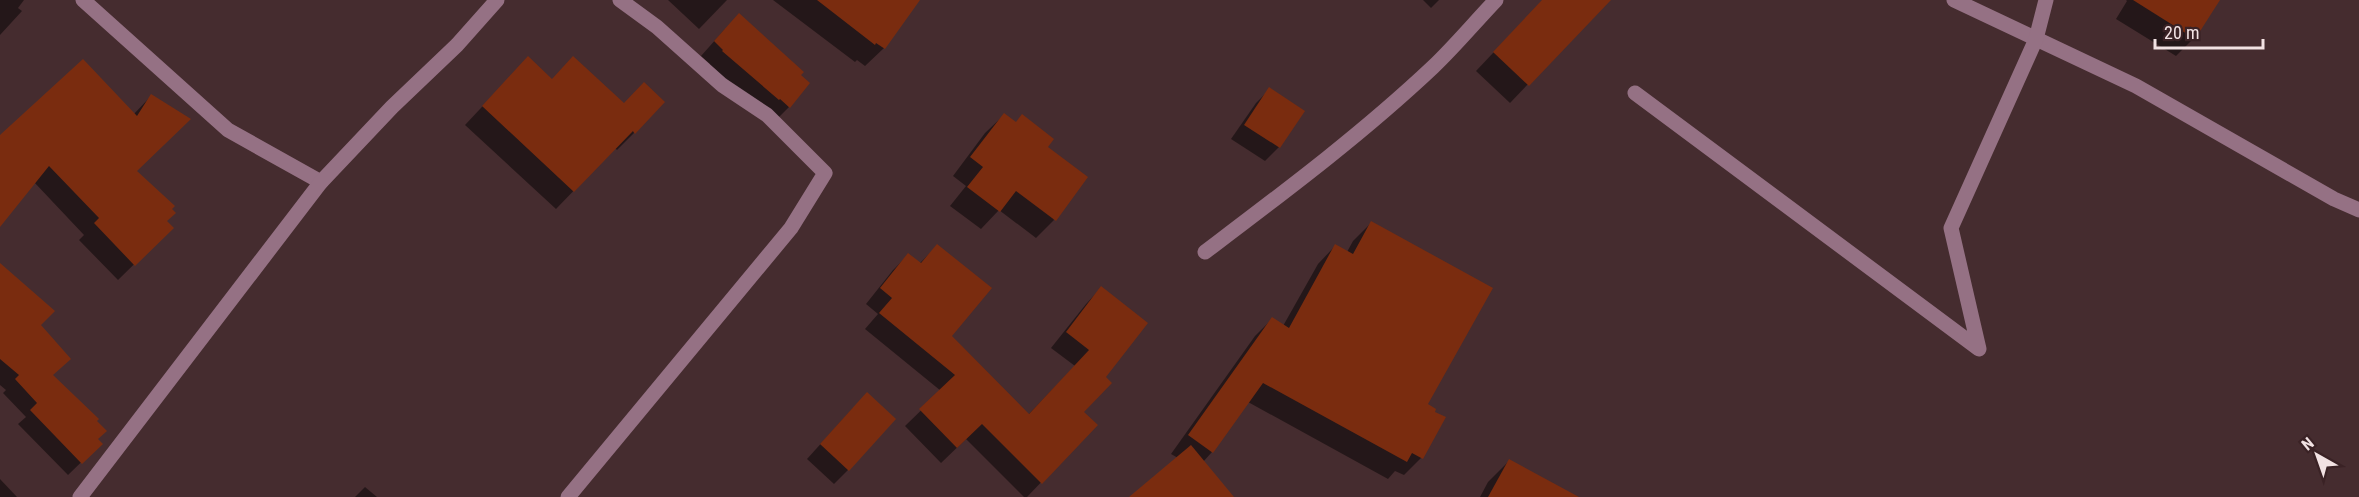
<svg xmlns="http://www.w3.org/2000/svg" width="2359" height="497" font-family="'Roboto Condensed',sans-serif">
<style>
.shadow{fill:#0007}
.building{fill:#7a2c0f}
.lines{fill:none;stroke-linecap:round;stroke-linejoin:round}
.minor{stroke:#957184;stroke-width:15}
</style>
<rect width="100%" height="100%" fill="#452c2f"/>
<g class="shadow">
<path d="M0 0H24L18 8 22 11 0 35Z"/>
<path d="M668 0H727L699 29Z"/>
<path d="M773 0H908L884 48 865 66 857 60 855 62Z"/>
<path d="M1423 0H1439L1431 8Z"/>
<path d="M1543 0H1608L1510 103 1476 71Z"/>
<path d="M2126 0H2218L2194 38 2176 56 2116 19 2127 1Z"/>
<path d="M725 29 789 107 775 121 709 66 710 64 701 56Z"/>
<path d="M511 76 551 80 624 105 634 133 617 150 615 148 556 209 465 125Z"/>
<path d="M1270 89 1279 147 1265 161 1231 139 1256 103Z"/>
<path d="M151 96 135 171 165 221 171 228 118 280 79 240 84 235 34 182 0 223V137L133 115Z"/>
<path d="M1004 115 1054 220 1036 238 999 210 981 229 950 206 966 186 953 176 985 133Z"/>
<path d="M1371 223 1426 405 1421 458 1404 475 1395 471 1388 479 1248 402 1212 452 1203 462 1232 497H1132L1178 458 1171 454 1255 336 1272 319 1283 326 1318 264 1335 246 1347 252 1353 241Z"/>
<path d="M937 246 950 337 1028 415 1075 366 1051 348 1086 304 1101 288 1104 377 1082 412 1096 425 1027 497H1024L966 439 941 463 905 426 941 391 865 329 878 314 866 304 893 270 908 255 919 264Z"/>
<path d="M0 288 39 325 52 375 100 444 68 475 18 424 26 417 3 393 6 390 0 385Z"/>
<path d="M853 408 848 470 834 484 807 459Z"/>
<path d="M1509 461 1576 497H1480L1488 482Z"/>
<path d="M0 479 17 497H0Z"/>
<path d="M365 487 377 497H355Z"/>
</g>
<g class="building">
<path d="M817 0H920L885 49 876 43 875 45Z"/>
<path d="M1542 0H1611L1529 86 1493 52Z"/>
<path d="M2133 0H2220L2195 39Z"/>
<path d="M739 13 804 72 801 75 810 83 790 108 780 99 779 100 722 51 723 50 714 41Z"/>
<path d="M528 56 552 79 573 56 624 103 644 82 665 102 635 134 633 131 574 192 482 106Z"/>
<path d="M83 59 137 116 151 94 191 119 137 171 175 206 172 209 176 213 167 221 174 228 135 266 94 223 99 218 49 166 0 227V135Z"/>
<path d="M1269 87 1305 111 1280 148 1244 125Z"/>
<path d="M1004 113 1016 122 1022 114 1054 139 1048 147 1088 177 1056 221 1016 191 1000 212 967 187 983 167 970 157Z"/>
<path d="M1371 221 1493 288 1428 404 1436 409 1435 412 1446 417 1423 459 1412 453 1407 462 1263 383 1213 453 1188 435 1272 317 1289 328 1335 244 1353 254Z"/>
<path d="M937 244 992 288 952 336 1029 414 1089 350 1066 332 1101 286 1148 323 1106 377 1112 383 1084 412 1098 425 1042 484 982 424 957 448 919 409 955 375 879 313 892 298 880 288 908 253 921 263Z"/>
<path d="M0 263 55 311 41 325 71 359 53 375 99 419 97 421 107 431 98 439 103 444 82 464 30 410 37 403 15 379 19 375 0 359Z"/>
<path d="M867 392 896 419 849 471 820 444Z"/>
<path d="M1191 445 1234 497H1129Z"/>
<path d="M1509 459 1579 497H1488Z"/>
</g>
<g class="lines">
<g class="minor">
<path d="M83 0 228 130 321 182"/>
<path d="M1954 0 2136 86 2334 199 2359 210"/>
<path d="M1635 93 1979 349 1951 228 2036 39 2046 0"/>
<path d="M1205 252C1283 193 1362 134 1433 67 1455 46 1475 22 1496 0"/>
<path d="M80 497 321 182 392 107 457 45 497 0"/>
<path d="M568 497 791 228 825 173 767 115 722 85 657 27 620 0"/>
</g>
</g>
<g transform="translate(2317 455) rotate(320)" stroke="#3a2225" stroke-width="4.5" paint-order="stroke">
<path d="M0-4.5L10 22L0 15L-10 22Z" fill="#f2e2e3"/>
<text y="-9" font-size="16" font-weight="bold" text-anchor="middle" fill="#f2e2e3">N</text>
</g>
<path d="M2155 39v9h108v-9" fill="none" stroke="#f2e2e3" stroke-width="3"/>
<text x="2164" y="39" font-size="18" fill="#f2e2e3" stroke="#3a2225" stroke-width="4.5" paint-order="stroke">20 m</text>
</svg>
